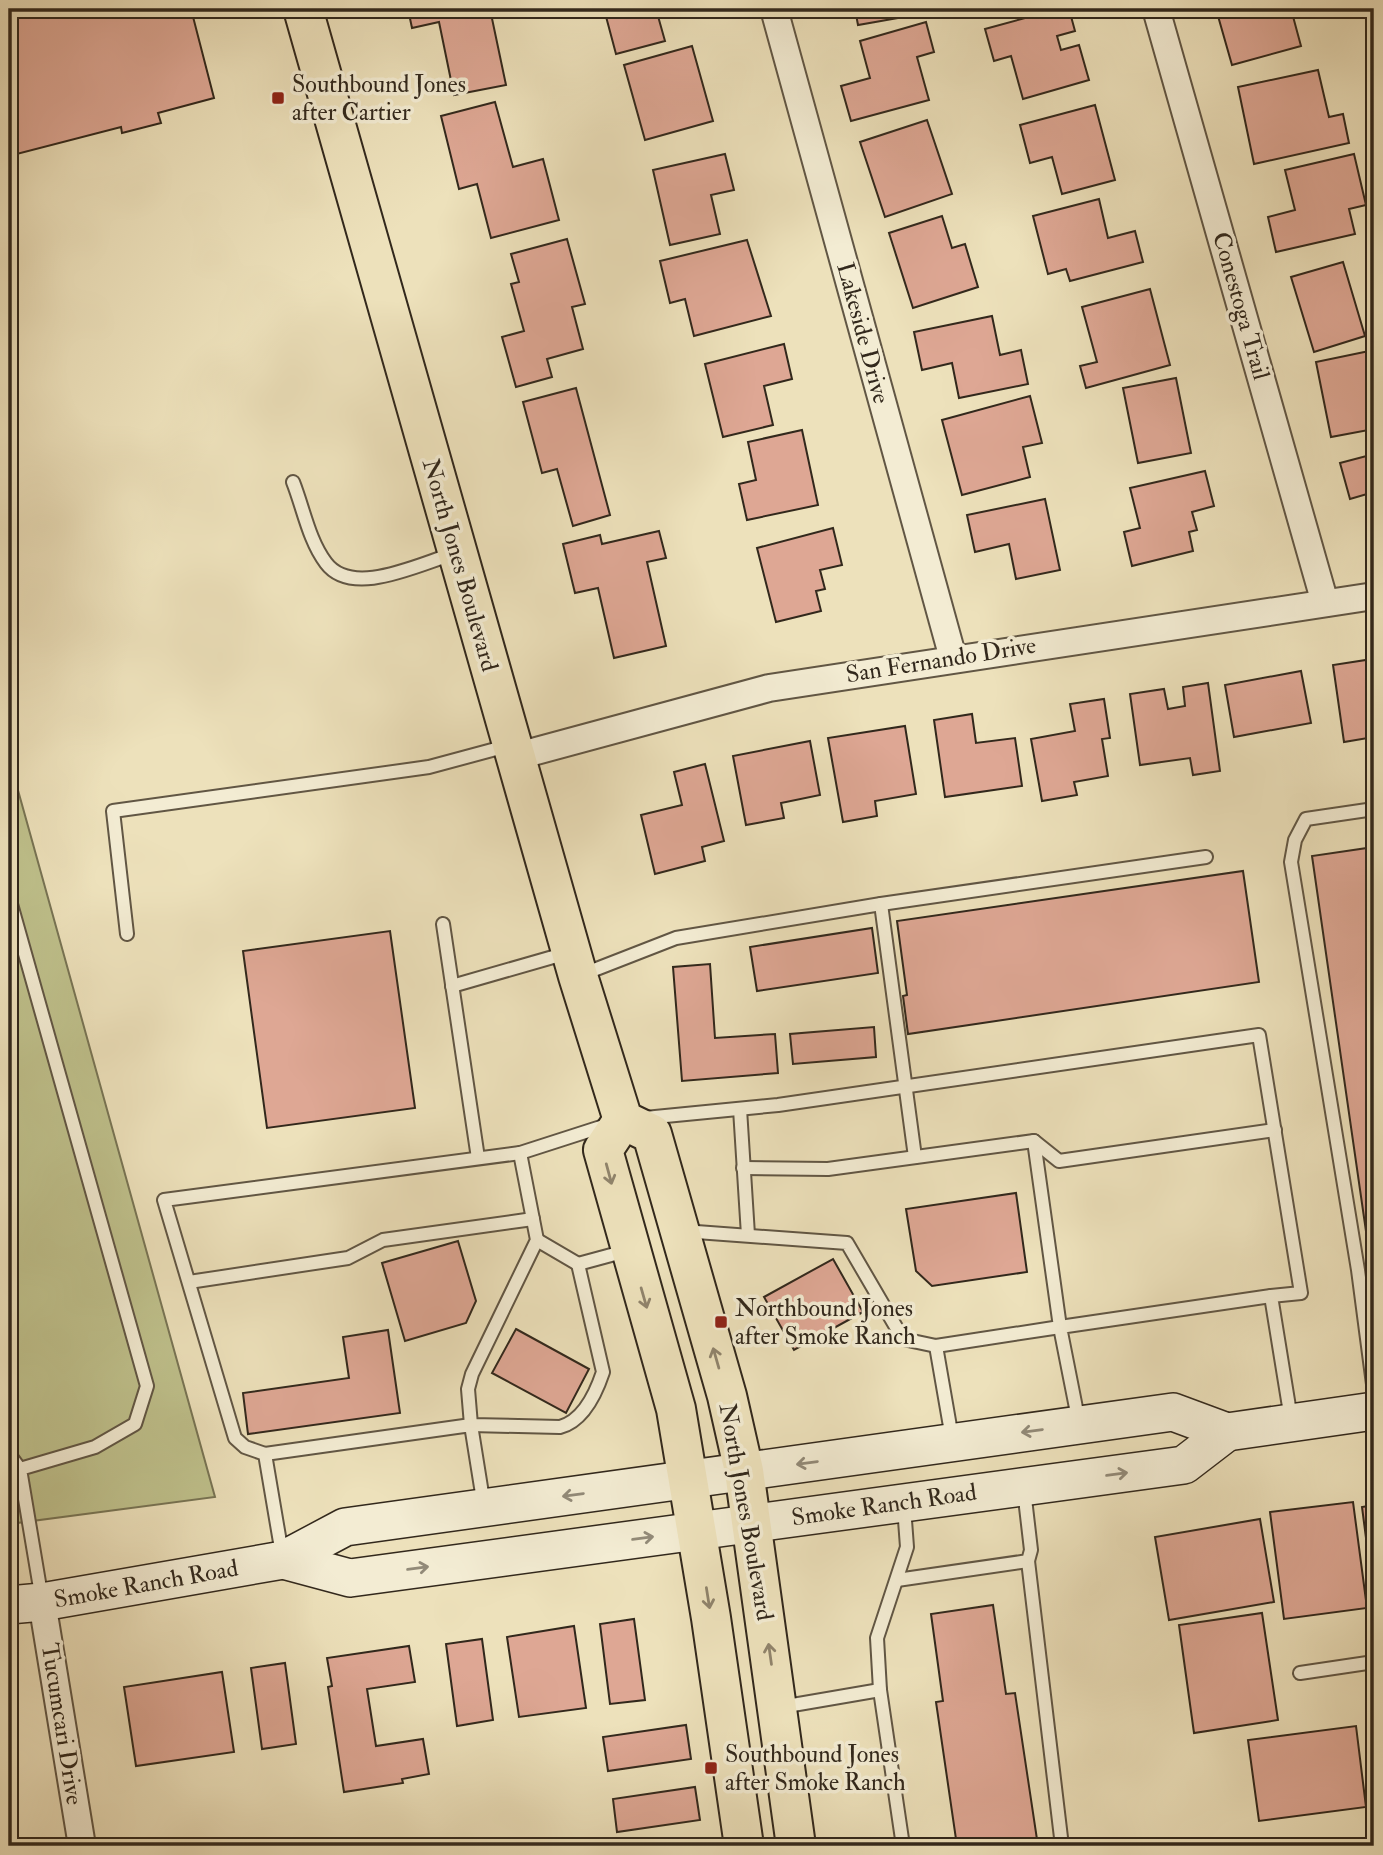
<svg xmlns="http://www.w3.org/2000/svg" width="1383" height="1855" font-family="'IM FELL Double Pica',serif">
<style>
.green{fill:#bfc18c;stroke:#787454;stroke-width:2}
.building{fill:#dea794;stroke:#32281c;stroke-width:2}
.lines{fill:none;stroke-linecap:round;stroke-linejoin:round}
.lane-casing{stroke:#615644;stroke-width:16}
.street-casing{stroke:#615644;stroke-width:30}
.secondary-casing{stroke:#32281c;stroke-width:40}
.primary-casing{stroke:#32281c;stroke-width:42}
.lane{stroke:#f3ecd3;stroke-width:12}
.street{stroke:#f3ecd3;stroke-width:26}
.secondary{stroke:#f3ecd3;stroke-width:37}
.primary{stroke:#ede1bb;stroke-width:38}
.oneway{stroke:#90846c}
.oneway2{stroke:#928a78}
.poi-dot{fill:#8f2418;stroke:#f3ecd3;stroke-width:2.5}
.labels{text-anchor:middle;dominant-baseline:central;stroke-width:7;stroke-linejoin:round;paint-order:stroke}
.poi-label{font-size:24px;fill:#32281c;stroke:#f3ecd3;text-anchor:start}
.street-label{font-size:24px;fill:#32281c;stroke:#f3ecd3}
</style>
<rect width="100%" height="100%" fill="#ede1bb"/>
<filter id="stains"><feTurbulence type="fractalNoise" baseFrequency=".00286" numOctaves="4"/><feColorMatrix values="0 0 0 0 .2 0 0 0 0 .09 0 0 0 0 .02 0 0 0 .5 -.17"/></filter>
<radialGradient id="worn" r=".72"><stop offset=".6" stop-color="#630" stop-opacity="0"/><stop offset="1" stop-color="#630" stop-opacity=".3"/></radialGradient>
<path class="green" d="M9 758 215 1497 9 1524Z"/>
<g class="building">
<path d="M49 9H191L214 98 158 113 161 123 122 133 121 127 9 156V19Z"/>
<path d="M408 9H490L506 85 454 95 439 22 412 28Z"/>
<path d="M604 9H656L665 41 616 54Z"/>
<path d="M855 9H903L904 17 858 25Z"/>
<path d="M1058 9H1069L1075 31 1057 36 1061 50 1079 45 1089 80 1023 99 1011 56 994 61 985 29Z"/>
<path d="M1216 9H1291L1301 46 1232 65Z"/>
<path d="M926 22 934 52 917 57 929 100 851 121 841 86 870 78 860 41Z"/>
<path d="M692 46 713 121 645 140 624 65Z"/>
<path d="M1318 70 1329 117 1343 114 1349 143 1254 164 1238 87Z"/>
<path d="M495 102 513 167 543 159 559 220 491 238 477 184 459 189 441 116Z"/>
<path d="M1095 105 1115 180 1062 194 1052 157 1030 163 1020 125Z"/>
<path d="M927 120 952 194 885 217 860 142Z"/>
<path d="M725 154 734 190 711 195 720 234 670 245 653 170Z"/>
<path d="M1354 154 1366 205 1349 209 1355 234 1276 252 1268 217 1295 210 1285 170Z"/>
<path d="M1099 199 1108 238 1135 231 1143 262 1070 281 1066 269 1048 274 1033 216Z"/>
<path d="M942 216 952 248 965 244 978 287 913 308 889 233Z"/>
<path d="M567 239 585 304 572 307 583 349 547 359 552 377 516 387 502 337 524 331 511 284 519 282 511 254Z"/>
<path d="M747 240 771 316 694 336 685 299 670 303 660 261Z"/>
<path d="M1343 262 1365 336 1314 352 1291 277Z"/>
<path d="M1150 289 1170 365 1086 388 1080 366 1097 362 1082 307Z"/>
<path d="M992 316 1000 355 1021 350 1028 384 959 398 952 363 922 370 914 332Z"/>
<path d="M784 344 792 379 764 386 773 425 723 437 705 364Z"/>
<path d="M1374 350V429L1331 437 1316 362Z"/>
<path d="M1176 378 1191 453 1138 463 1123 388Z"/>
<path d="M576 388 610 515 573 526 557 469 542 473 523 402Z"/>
<path d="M1030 396 1042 443 1023 447 1030 477 962 495 942 420Z"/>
<path d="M802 430 818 505 747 520 739 484 756 480 748 442Z"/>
<path d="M1374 454V492L1350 499 1340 463Z"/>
<path d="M1205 471 1214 506 1192 512 1197 530 1189 532 1193 551 1132 566 1124 532 1140 528 1130 488Z"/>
<path d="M1045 499 1060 570 1016 579 1009 544 975 552 967 515Z"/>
<path d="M833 528 842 565 820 570 825 589 816 591 821 611 776 622 757 548Z"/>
<path d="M659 531 666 558 647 562 666 646 614 658 598 588 575 593 563 544 600 535 602 544Z"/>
<path d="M1366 660 1369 682H1374V737L1344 742 1333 665Z"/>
<path d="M1301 671 1311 723 1234 737 1225 685Z"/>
<path d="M1208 683 1220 771 1193 775 1190 758 1140 765 1130 694 1164 689 1168 709 1185 706 1183 687Z"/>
<path d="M1104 699 1110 738 1102 739 1108 776 1074 782 1077 795 1042 801 1031 739 1075 731 1070 704Z"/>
<path d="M972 714 976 743 1015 738 1022 786 945 797 934 720Z"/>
<path d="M905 726 916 794 875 801 877 816 843 822 828 738Z"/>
<path d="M810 741 820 795 781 803 784 818 746 825 733 756Z"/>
<path d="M705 764 724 841 702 847 705 861 655 874 641 815 682 805 674 772Z"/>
<path d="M1374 847V1266H1371L1312 856Z"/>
<path d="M1243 871 1259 982 908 1034 903 996 907 995 897 921Z"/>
<path d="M872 928 878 973 757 991 750 947Z"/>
<path d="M390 931 415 1108 267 1128 243 951Z"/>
<path d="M710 964 715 1038 775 1034 778 1073 682 1081 673 967Z"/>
<path d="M874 1027 876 1057 793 1064 790 1034Z"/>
<path d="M1016 1193 1027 1272 932 1286 916 1271 906 1209Z"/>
<path d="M458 1241 476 1301 466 1323 405 1341 382 1263Z"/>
<path d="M833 1259 863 1312 794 1350 764 1297Z"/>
<path d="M516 1329 589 1369 566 1413 492 1373Z"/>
<path d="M388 1330 400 1413 248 1434 243 1393 349 1378 343 1337Z"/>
<path d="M1353 1502 1367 1608 1284 1619 1270 1512Z"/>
<path d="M1374 1505V1600L1362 1507Z"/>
<path d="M1260 1519 1274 1602 1169 1620 1155 1537Z"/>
<path d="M993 1605 1006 1694 1015 1693 1038 1846H957L936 1702 943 1701 931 1614Z"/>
<path d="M1262 1613 1278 1720 1194 1733 1179 1625Z"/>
<path d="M634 1619 645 1700 610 1704 600 1624Z"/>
<path d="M574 1626 586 1708 519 1717 507 1637Z"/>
<path d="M482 1639 493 1720 457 1726 446 1644Z"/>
<path d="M409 1646 415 1682 367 1689 376 1746 423 1739 429 1774 402 1779 403 1783 344 1792 328 1687 332 1686 327 1658Z"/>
<path d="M285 1663 296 1744 262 1749 251 1668Z"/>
<path d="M222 1672 234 1752 136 1766 124 1687Z"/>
<path d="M686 1725 691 1759 608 1771 603 1737Z"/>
<path d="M1356 1726 1366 1807 1259 1821 1248 1740Z"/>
<path d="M1374 1730V1765L1370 1731Z"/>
<path d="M695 1787 700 1820 617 1832 613 1799Z"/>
</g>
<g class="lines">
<defs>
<g id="lane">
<path d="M293 482C303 507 309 541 326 563 352 598 419 564 453 554"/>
<path d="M1374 809 1306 819 1295 840 1291 862 1358 1270 1374 1392"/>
<path d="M9 897 147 1386 135 1424 95 1447 20 1469 42 1600"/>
<path d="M881 904 915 1157"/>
<path d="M443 924 478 1158"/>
<path d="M127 934 113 811 429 767 507 746"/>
<path d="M581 975 676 938 881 904 1206 857"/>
<path d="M452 986 567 953"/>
<path d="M740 1109 748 1235"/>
<path d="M645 1118 778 1105 1259 1035 1301 1293 1271 1296 1291 1419"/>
<path d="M520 1153 537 1240 472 1374 468 1389 471 1425 560 1427C583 1421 596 1393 603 1372L578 1264 626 1251"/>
<path d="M743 1168 828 1169 1034 1141 1059 1161 1275 1130"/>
<path d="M683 1231 847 1243 903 1339 936 1346 1060 1327 1034 1141"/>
<path d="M537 1240 578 1264"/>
<path d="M189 1282 348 1258 383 1240 533 1219"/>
<path d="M936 1346 952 1438"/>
<path d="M1079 1423 1060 1327 1271 1296"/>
<path d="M9 1454 20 1469 9 1471"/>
<path d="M265 1454 471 1425 484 1506"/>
<path d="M282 1554 265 1454 245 1447 235 1438 164 1200 520 1153 610 1124"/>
<path d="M1028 1561 1062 1846"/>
<path d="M897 1580 1028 1561 1031 1550 1024 1490"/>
<path d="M1300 1673 1374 1662"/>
<path d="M781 1707 880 1690"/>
<path d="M903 1846 880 1690 877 1638 907 1547 904 1507"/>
</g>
<g id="street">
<path d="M774 9 953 658"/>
<path d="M1156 9 1325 603"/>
<path d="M514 757 769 688 1374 596"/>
<path d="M42 1602 82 1846"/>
</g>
<g id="secondary">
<path d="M283 1560 350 1578 1184 1465 1227 1432"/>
<path d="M9 1605 42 1602 283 1560 345 1527 1173 1412 1227 1432 1374 1411"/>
</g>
<g id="primary">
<path d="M303 9 578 976 623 1120 652 1134 727 1396 744 1471 796 1846"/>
<path d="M623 1120 603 1150 676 1409 711 1618 744 1846"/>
</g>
</defs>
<use href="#lane" class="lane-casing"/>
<use href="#street" class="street-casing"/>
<use href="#secondary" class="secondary-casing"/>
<use href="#primary" class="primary-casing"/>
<use href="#lane" class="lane"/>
<use href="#street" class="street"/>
<use href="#secondary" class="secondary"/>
<use href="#primary" class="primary"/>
</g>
<defs><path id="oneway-shaft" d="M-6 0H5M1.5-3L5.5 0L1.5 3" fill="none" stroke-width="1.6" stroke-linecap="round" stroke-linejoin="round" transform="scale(1.75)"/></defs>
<g class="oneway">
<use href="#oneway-shaft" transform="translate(609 1174) rotate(75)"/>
<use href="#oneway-shaft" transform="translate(644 1298) rotate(74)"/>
<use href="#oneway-shaft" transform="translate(716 1358) rotate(-106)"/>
<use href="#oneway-shaft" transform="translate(708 1598) rotate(81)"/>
<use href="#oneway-shaft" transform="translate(770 1654) rotate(-98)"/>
</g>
<g class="oneway2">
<use href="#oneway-shaft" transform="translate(1032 1431) rotate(172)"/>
<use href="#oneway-shaft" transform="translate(807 1463) rotate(172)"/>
<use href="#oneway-shaft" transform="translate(1117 1474) rotate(-8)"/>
<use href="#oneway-shaft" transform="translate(573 1495) rotate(172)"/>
<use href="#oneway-shaft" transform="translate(643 1538) rotate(-8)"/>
<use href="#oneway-shaft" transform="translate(418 1568) rotate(-8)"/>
</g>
<g class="poi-dot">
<rect x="271" y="91" width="14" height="14" rx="3.5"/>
<rect x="714" y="1315" width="14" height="14" rx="3.5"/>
<rect x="704" y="1761" width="14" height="14" rx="3.5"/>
</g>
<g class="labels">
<g class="poi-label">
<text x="292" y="84">Southbound Jones<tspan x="292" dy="28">after Cartier</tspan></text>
<text x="735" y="1308">Northbound Jones<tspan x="735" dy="28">after Smoke Ranch</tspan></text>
<text x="725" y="1754">Southbound Jones<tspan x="725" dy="28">after Smoke Ranch</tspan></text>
</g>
<g class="street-label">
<text transform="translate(1241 306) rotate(74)">Conestoga Trail</text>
<text transform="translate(863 333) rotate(75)">Lakeside Drive</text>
<text transform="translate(460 565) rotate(74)">North Jones Boulevard</text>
<text transform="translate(941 660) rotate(-9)">San Fernando Drive</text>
<text transform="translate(884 1505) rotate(-8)">Smoke Ranch Road</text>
<text transform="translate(746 1512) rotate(80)">North Jones Boulevard</text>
<text transform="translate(146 1584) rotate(-10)">Smoke Ranch Road</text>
<text transform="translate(62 1724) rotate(81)">Tucumcari Drive</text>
</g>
</g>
<rect width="1383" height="1855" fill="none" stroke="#ede1bb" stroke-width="35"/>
<rect x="10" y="10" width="1362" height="1834" fill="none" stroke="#32281c" stroke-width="3.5"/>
<rect x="18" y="18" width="1348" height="1820" fill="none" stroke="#32281c" stroke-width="2"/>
<rect width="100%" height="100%" filter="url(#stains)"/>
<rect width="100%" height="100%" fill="url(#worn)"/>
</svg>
